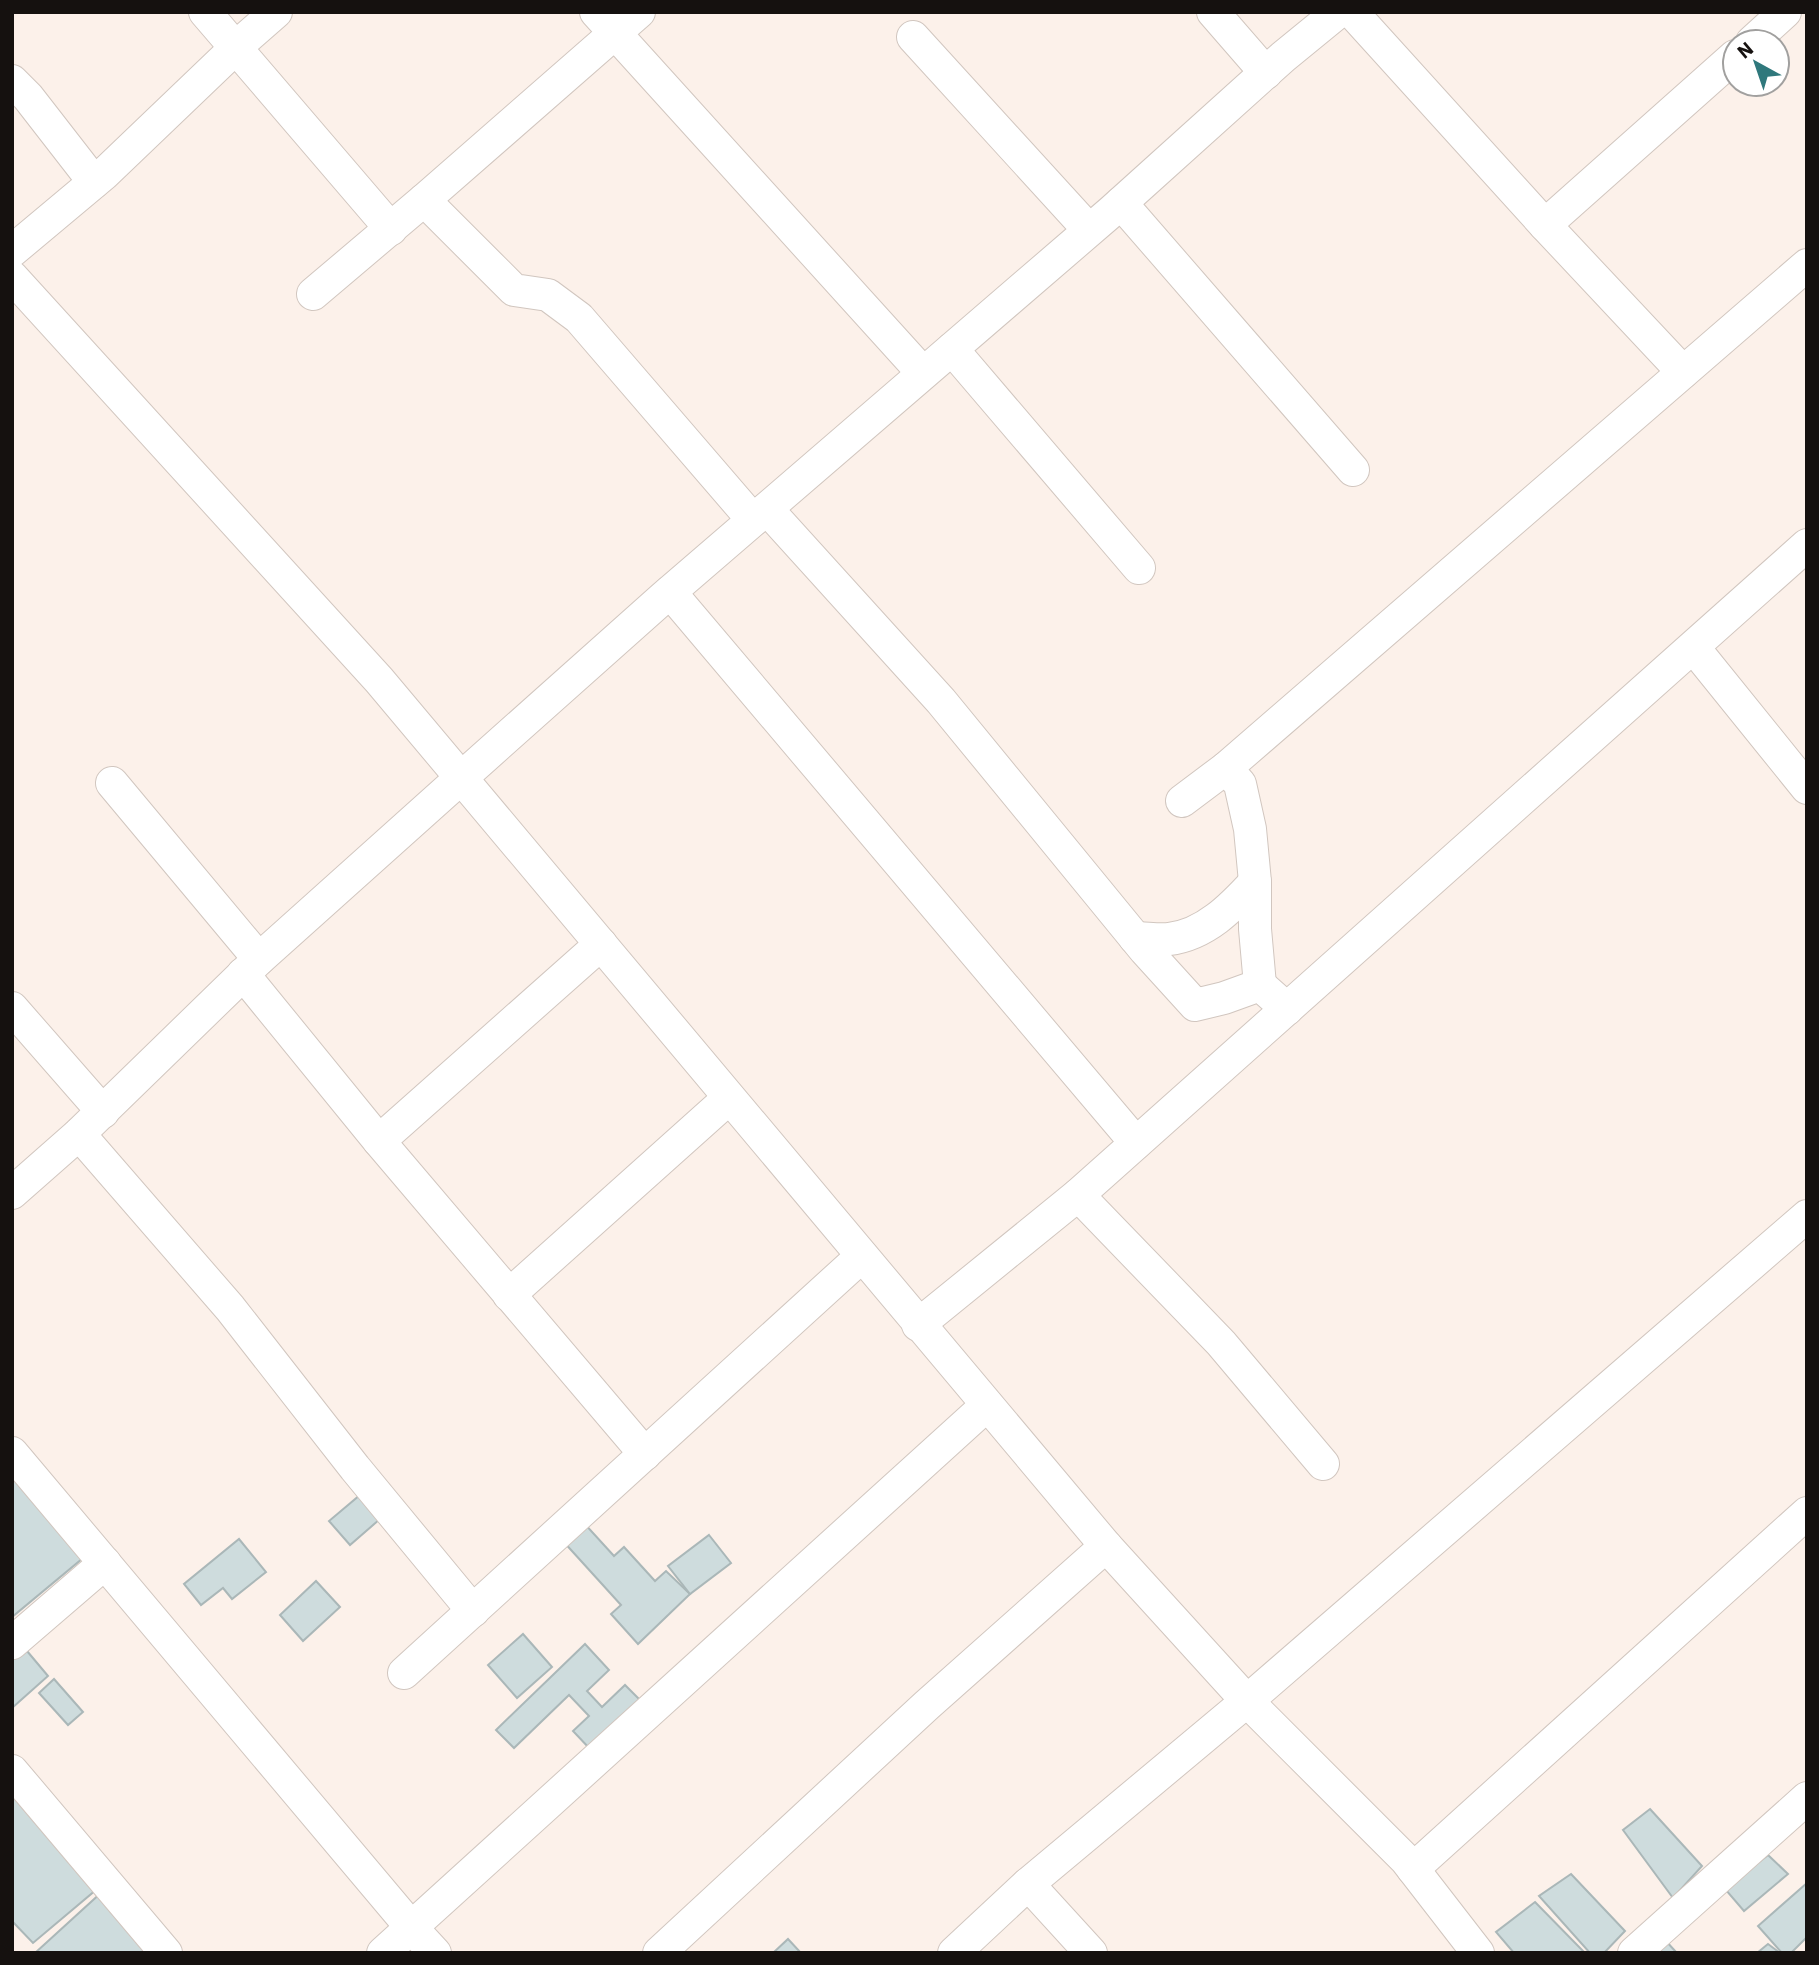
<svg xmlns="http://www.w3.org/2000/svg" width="1819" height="1965" font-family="'IBM Plex Sans',sans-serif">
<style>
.building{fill:#cedcdd;stroke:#aab7b8;stroke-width:2}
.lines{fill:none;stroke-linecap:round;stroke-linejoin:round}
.minor-casing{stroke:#d1c6bf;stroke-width:34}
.minor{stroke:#fff;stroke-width:32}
</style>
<rect width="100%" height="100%" fill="#fcf1ea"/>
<g class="building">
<path d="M12 1472 83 1558 12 1617Z"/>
<path d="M360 1495 380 1519 350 1545 329 1521Z"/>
<path d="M583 1522 614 1556 624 1547 655 1581 666 1571 690 1594 638 1644 611 1614 621 1605 562 1540Z"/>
<path d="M709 1535 731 1563 690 1594 668 1566Z"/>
<path d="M239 1539 266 1572 232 1599 223 1588 201 1605 184 1584Z"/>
<path d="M316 1581 340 1607 303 1641 280 1615Z"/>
<path d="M523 1634 552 1667 517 1698 488 1665Z"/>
<path d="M585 1644 609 1670 587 1691 602 1707 625 1685 641 1701 591 1750 573 1731 589 1716 569 1695 514 1748 496 1730Z"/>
<path d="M22 1645 48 1676 12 1708V1653Z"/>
<path d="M54 1679 83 1712 68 1725 39 1693Z"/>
<path d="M12 1786 97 1889 33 1943 12 1921Z"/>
<path d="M1650 1809 1702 1866 1673 1898 1623 1830Z"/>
<path d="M1768 1855 1788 1874 1744 1911 1725 1889Z"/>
<path d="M1571 1874 1625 1931 1604 1953H1590L1539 1896Z"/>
<path d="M1807 1883V1937L1791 1953H1782L1758 1926Z"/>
<path d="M103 1891 158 1953H35Z"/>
<path d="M1535 1902 1585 1953H1514L1496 1932Z"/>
<path d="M788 1939 801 1953H773Z"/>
<path d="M1665 1940 1677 1953H1650Z"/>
<path d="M1768 1944 1780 1953H1757Z"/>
</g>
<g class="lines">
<defs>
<g id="minor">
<path d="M205 12 391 229"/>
<path d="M596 12 923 373"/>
<path d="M1213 12 1266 73"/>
<path d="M1352 12 1545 225 1683 372"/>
<path d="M913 37 1089 230"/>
<path d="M1752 42 1785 12"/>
<path d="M12 81 28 97 94 182"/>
<path d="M424 200 639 12"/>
<path d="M1121 203 1353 470"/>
<path d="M1545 225 1735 56"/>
<path d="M12 251 104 174 244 40 276 12"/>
<path d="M12 277 379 680 1106 1546 1247 1701 1406 1860 1478 1953"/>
<path d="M313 294 424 200 514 290 548 295 579 318 753 520"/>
<path d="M952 349 1139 568"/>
<path d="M767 509 941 701 1145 950 1195 1005 1224 998 1260 985 1287 1009"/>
<path d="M670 592 1136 1143"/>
<path d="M1694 648 1807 788"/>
<path d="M1226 768 1807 265"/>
<path d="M112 783 259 959"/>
<path d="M1182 801 1226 768 1240 784 1250 829 1255 882V929L1260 985"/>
<path d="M1135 938C1146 938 1158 940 1169 939 1205 935 1232 907 1255 882"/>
<path d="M243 974 379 1141 645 1454"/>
<path d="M12 1008 103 1112"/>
<path d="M79 1134 230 1308 355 1468 473 1611"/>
<path d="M379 1141 601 944"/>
<path d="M12 1193 79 1134 259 959 461 778 664 597 1112 211 1283 57 1338 12"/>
<path d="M1078 1195 1221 1343 1323 1464"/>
<path d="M509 1295 729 1098"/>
<path d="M918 1325 1078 1195 1807 545"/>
<path d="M12 1453 411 1927 435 1953"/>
<path d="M12 1643 105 1563"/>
<path d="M404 1673 862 1256"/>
<path d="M12 1771 166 1953"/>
<path d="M1413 1869 1807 1513"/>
<path d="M1028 1884 1091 1953"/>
<path d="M383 1953 987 1405"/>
<path d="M659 1953 927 1705 1106 1546"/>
<path d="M954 1953 1028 1884 1247 1701 1807 1216"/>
<path d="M1634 1953 1807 1798"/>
</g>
</defs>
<use href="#minor" class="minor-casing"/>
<use href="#minor" class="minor"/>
</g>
<rect width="1819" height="1965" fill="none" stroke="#15110f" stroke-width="28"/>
<g transform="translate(1756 63) rotate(320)"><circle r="33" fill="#ffffff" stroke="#a1a09f" stroke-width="2"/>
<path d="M0-5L12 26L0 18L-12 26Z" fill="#2f787c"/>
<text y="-10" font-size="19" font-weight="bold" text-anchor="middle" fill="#15110f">N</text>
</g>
</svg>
